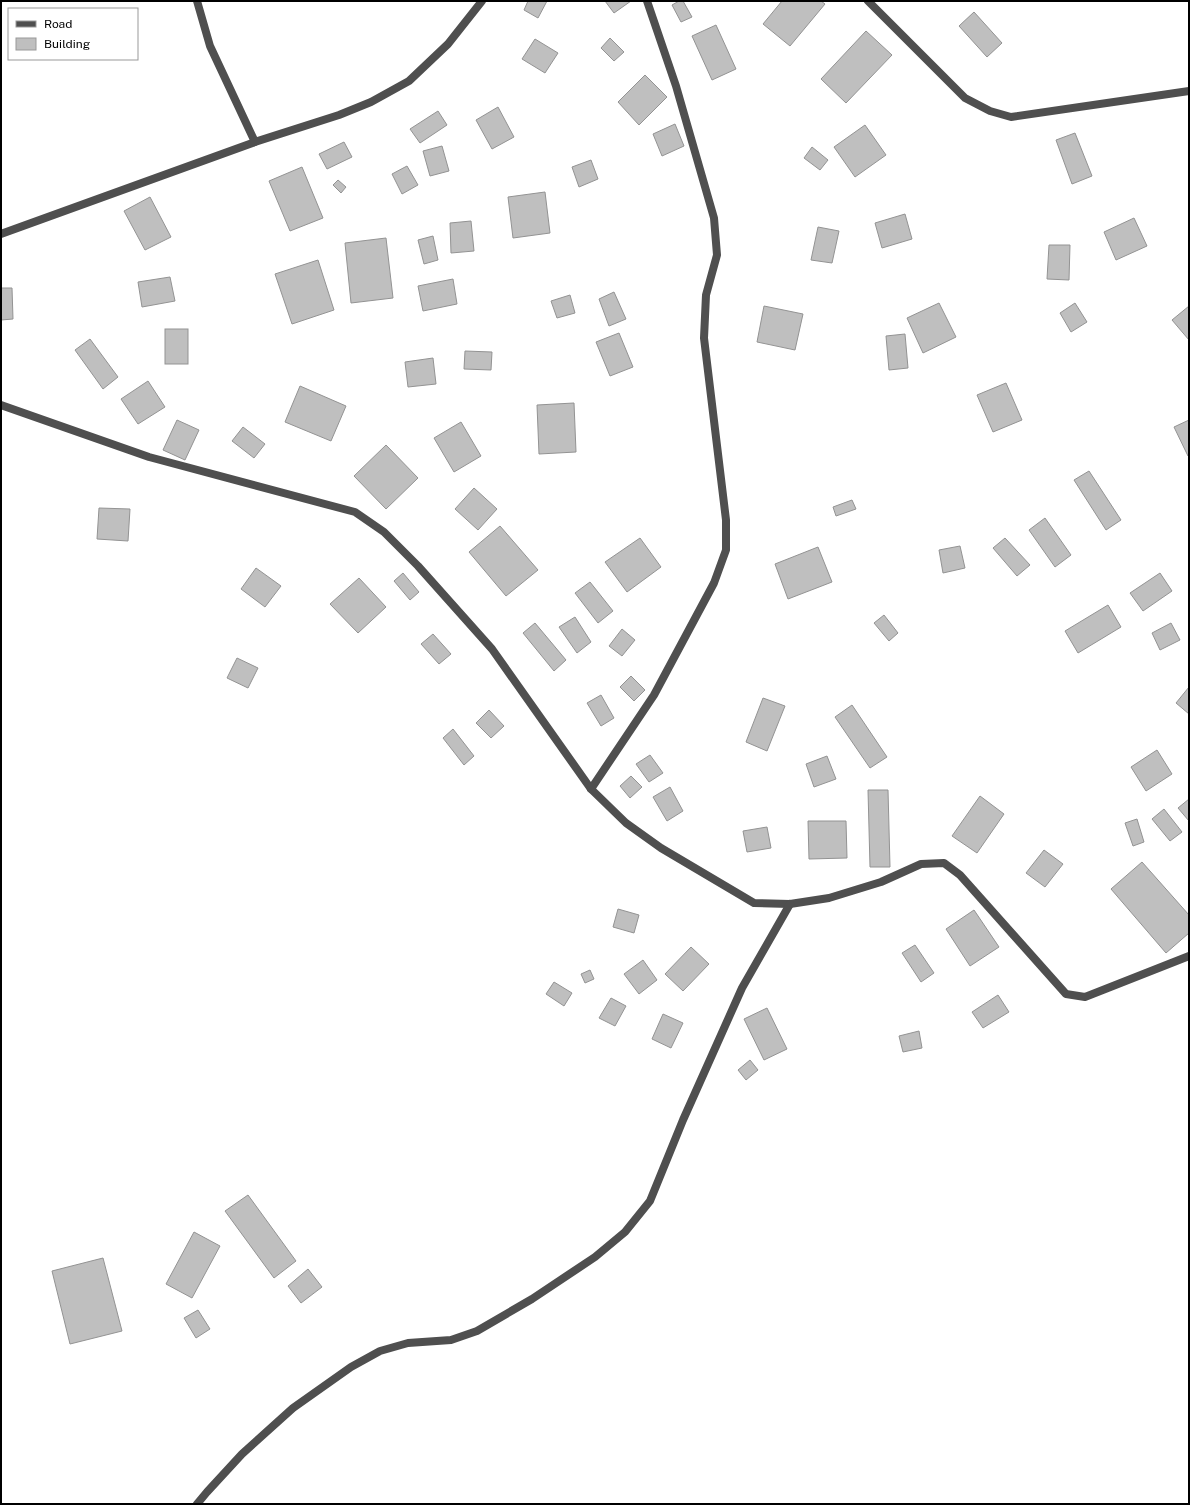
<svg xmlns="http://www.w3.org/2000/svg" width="1190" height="1505" font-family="'Public Sans',sans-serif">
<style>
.building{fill:#bfbfbf;stroke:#939393}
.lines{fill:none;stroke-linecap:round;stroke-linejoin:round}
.street{stroke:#4f4f4f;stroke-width:8}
</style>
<rect width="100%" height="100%" fill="#fff"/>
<g class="building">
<path d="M528 1H547L538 18 524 10Z"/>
<path d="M605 1H631L614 13Z"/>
<path d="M679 1H683L692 17 681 22 672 5Z"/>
<path d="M782 1H821L825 4 790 46 763 24Z"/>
<path d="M974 12 1002 43 987 57 959 26Z"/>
<path d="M716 25 736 69 712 80 692 36Z"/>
<path d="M866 31 892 55 846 103 821 79Z"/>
<path d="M610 38 624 52 614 61 601 48Z"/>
<path d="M535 39 558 53 545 73 522 59Z"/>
<path d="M645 75 667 97 639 125 618 102Z"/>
<path d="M498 107 514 137 492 149 476 120Z"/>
<path d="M438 111 447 125 420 143 410 129Z"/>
<path d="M675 124 684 146 662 156 653 134Z"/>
<path d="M865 125 886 155 855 177 834 147Z"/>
<path d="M1075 133 1092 176 1072 184 1056 140Z"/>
<path d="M344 142 352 157 327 169 319 154Z"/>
<path d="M442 146 449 171 430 176 423 151Z"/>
<path d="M812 147 828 160 820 170 804 158Z"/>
<path d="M591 160 598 179 579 187 572 167Z"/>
<path d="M407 166 418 185 402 194 392 174Z"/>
<path d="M302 167 323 218 290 231 269 181Z"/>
<path d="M338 180 346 187 341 193 333 185Z"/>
<path d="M545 192 550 233 513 238 508 197Z"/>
<path d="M150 197 171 237 145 250 124 211Z"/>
<path d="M905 214 912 239 882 248 875 223Z"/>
<path d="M1134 218 1147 246 1116 260 1104 232Z"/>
<path d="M471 221 474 251 451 253 450 223Z"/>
<path d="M818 227 839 231 832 263 811 260Z"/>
<path d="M433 236 438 260 424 264 418 240Z"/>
<path d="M386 238 393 298 351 303 345 243Z"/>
<path d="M1049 245H1070L1069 280 1047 279Z"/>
<path d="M318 260 334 310 292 324 275 274Z"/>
<path d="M170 277 175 301 142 307 138 282Z"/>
<path d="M453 279 457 304 423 311 418 286Z"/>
<path d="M1 288H12L13 319 1 320Z"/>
<path d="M614 292 626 319 609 326 599 299Z"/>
<path d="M570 295 575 313 557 318 551 301Z"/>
<path d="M939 303 956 337 923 353 907 318Z"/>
<path d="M1075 303 1087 322 1071 332 1060 313Z"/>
<path d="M764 306 803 314 795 350 757 342Z"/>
<path d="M1189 306V340L1172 320Z"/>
<rect x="165" y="329" width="23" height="35"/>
<path d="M619 333 633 367 610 376 596 342Z"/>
<path d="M905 334 908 368 889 370 886 336Z"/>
<path d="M90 339 118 377 103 389 75 350Z"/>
<path d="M465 351 492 352 491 370 464 369Z"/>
<path d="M433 358 436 384 408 387 405 362Z"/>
<path d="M148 381 165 407 138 424 121 399Z"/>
<path d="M1006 383 1022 420 993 432 977 395Z"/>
<path d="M300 386 346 406 331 441 285 422Z"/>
<path d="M574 403 576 452 539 454 537 405Z"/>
<path d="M177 420 199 430 185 460 163 450Z"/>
<path d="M1189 420V456H1188L1174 427Z"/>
<path d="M461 422 481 456 454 472 434 438Z"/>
<path d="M243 427 265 444 254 458 232 441Z"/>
<path d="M386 445 418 478 386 509 354 476Z"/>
<path d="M1089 471 1121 520 1106 530 1074 480Z"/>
<path d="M474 488 497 509 478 530 455 509Z"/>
<path d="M852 500 856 509 836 516 833 507Z"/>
<path d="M99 508 130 509 128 541 97 539Z"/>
<path d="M1045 518 1071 555 1055 567 1029 530Z"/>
<path d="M500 526 538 570 506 596 469 552Z"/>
<path d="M640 538 661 567 627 592 605 562Z"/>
<path d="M1005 538 1030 565 1017 576 993 548Z"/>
<path d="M960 546 965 568 943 573 939 550Z"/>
<path d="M818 547 832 582 788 599 775 564Z"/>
<path d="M256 568 281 586 265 607 241 589Z"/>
<path d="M403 573 419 592 410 600 394 581Z"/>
<path d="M1160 573 1172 591 1143 611 1130 593Z"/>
<path d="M359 578 386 607 358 633 330 604Z"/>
<path d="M590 582 613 611 598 623 575 593Z"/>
<path d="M1108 605 1121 627 1078 653 1065 631Z"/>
<path d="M884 615 898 633 889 641 874 623Z"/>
<path d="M575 617 591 642 577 653 559 627Z"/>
<path d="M535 623 566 660 554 671 523 633Z"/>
<path d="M1171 623 1180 640 1160 650 1152 633Z"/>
<path d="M622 629 635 640 622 656 609 646Z"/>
<path d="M433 634 451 654 439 664 421 644Z"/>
<path d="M237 658 258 668 248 688 227 678Z"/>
<path d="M631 676 645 690 634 701 620 687Z"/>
<path d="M1189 687V714L1176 703Z"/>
<path d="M601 695 614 718 601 726 587 703Z"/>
<path d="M763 698 785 706 767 751 746 742Z"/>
<path d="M852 705 887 757 870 768 835 717Z"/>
<path d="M489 710 504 726 491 738 476 723Z"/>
<path d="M453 729 474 756 464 765 443 738Z"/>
<path d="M1157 750 1172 774 1146 791 1131 767Z"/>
<path d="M650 755 663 773 649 782 636 764Z"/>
<path d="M827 756 836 779 814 787 806 764Z"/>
<path d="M631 776 642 787 630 798 620 786Z"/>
<path d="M670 787 683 811 667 821 653 797Z"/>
<path d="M868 790H888L890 867H870Z"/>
<path d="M980 796 1004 814 977 853 952 836Z"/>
<path d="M1189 799V821L1178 808Z"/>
<path d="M1164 809 1182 832 1170 841 1152 819Z"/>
<path d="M1137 819 1144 842 1133 846 1125 823Z"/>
<path d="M808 821H846L847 858 809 859Z"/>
<path d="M767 827 771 848 747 852 743 831Z"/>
<path d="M1044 850 1063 864 1045 887 1026 873Z"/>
<path d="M1142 862 1189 915V933L1166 953 1111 889Z"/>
<path d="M618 909 639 915 634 933 613 927Z"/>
<path d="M974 910 999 947 970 966 946 929Z"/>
<path d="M915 945 934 973 921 982 902 953Z"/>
<path d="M691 947 709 964 683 991 665 974Z"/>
<path d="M643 960 657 980 639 994 624 974Z"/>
<path d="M590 970 594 979 585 983 581 974Z"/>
<path d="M554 982 572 993 564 1006 546 994Z"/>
<path d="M998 995 1009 1012 983 1028 972 1012Z"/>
<path d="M611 998 626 1006 615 1026 599 1018Z"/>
<path d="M767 1008 787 1049 764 1060 744 1019Z"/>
<path d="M663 1014 683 1023 671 1048 652 1039Z"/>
<path d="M919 1031 922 1048 903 1052 899 1036Z"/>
<path d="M750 1060 758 1070 746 1080 738 1070Z"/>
<path d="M248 1195 296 1261 274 1278 225 1211Z"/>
<path d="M194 1232 220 1246 192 1298 166 1284Z"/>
<path d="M103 1258 122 1331 70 1344 52 1271Z"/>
<path d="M308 1269 322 1287 301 1303 288 1286Z"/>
<path d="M198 1310 210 1329 196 1338 184 1318Z"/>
</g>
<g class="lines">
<g class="street">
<path d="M197 1 210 46 255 142"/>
<path d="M868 1 965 98 990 111 1011 117 1189 91"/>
<path d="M1 234 255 142 339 115 371 102 409 81 448 44 482 1"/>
<path d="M1 405 149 457 355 512 384 532 418 566 492 649 591 789 626 823 661 848 754 903 790 904 829 898 881 882 921 864 944 863 960 875 1066 994 1085 997 1189 956"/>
<path d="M591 789 654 695 714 583 726 550V520L704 338 706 295 717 255 714 218 676 86 647 1"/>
<path d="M197 1504 207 1492 242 1454 293 1408 351 1367 380 1351 408 1343 451 1340 477 1331 532 1299 595 1257 625 1232 650 1201 683 1120 742 988 790 904"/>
</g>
</g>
<rect width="1190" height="1505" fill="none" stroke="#000000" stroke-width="4"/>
<rect x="8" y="8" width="130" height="52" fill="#ffffff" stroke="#999999"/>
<rect x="16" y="21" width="20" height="6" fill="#4f4f4f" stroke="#999999"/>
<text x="44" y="28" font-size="12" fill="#000000">Road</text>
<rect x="16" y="38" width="20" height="12" fill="#bfbfbf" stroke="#999999"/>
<text x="44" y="48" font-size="12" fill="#000000">Building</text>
</svg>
